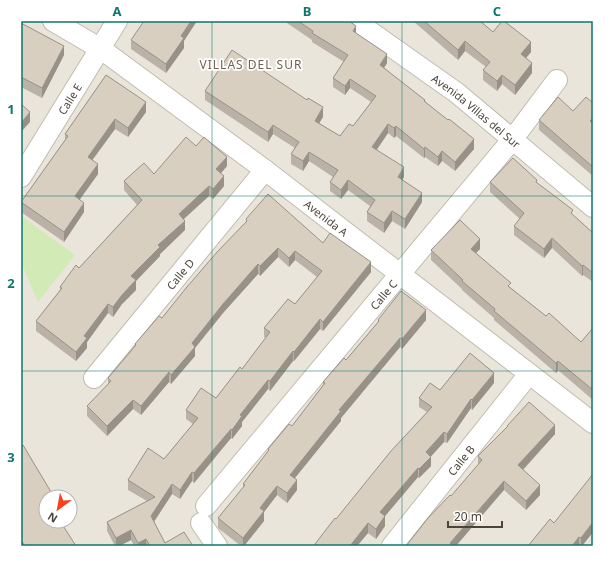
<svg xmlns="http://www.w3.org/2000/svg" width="614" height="567" font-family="'Noto Sans',sans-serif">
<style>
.residential{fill:#eae5da;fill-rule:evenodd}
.green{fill:#d2eab5}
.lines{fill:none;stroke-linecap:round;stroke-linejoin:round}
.street-casing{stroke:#c2bbae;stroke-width:22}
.street{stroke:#fff;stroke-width:20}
.wall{fill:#bab2a6}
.shaded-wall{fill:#979187}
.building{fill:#d8cfc1;stroke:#979187}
.grid{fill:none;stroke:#0f766e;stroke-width:1;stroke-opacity:0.55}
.labels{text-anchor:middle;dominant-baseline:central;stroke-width:3.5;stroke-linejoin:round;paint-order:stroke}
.street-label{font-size:11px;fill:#4b4439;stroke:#fff}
.neighbourhood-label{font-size:12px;letter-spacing:1px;fill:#6e6250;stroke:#fff}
.neatline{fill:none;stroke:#0f766e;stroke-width:1.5}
.grid-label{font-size:13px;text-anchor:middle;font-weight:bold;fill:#0f766e}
</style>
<rect width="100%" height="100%" fill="#f6f3ec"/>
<path class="residential" d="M21 21H593V546H21ZM46 497H70V521H46Z"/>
<path class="green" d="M21 216 75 255 38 302 21 262Z"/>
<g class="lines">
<defs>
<g id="street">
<path id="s1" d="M53 21 101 49 265 170 593 423"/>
<path id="s2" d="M355 21 457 93 593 207"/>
<path id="s3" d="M21 177 117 21"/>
<path id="s4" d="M94 378 265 170"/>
<path id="s5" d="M206 506 512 140 557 80"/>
<path d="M201 523 217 546"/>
<path id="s6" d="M392 546 529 374"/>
</g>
</defs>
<use href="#street" class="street-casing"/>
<use href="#street" class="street"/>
</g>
<g class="wall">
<path d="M21 21 22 24 64 55 42 98 21 87Z"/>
<path d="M284 21H349L356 33 387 63 384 68 425 101 474 149 455 171 442 161 438 166 425 157 424 158 396 136 394 138 388 133 377 150 404 177 402 180 422 202 405 229 392 221 384 233 367 221V212L370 206 348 190 341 199 330 191V182L333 177 309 161 303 171 291 164V154L295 148 273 134 268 142 205 100V91L323 117 319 123 340 136 353 126 371 102 350 88 345 95 333 87V78L344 62 312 42V40Z"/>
<path d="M413 21H480L493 32 531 52 526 58 532 73 515 95 502 84 497 91 483 80V70L486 67 465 51 458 60Z"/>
<path d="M131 40 184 41V48L166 73 131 49Z"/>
<path d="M106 75 146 112 128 137 115 129 92 160 98 174 80 199 84 212 64 242 21 212V202L65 140V134Z"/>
<path d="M593 103V176L539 130V120L573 111Z"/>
<path d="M196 146 227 166 221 173 224 186 213 199 209 196 184 219 185 230 160 254V256L136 281V290L122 304 113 317 108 313 87 342V348L76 361 36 331V321L60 290V287L79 268 137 205 124 190V181L154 174Z"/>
<path d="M490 182 537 183 593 233V282L583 275 582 276 552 248 544 258 514 235V226L520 219 490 192Z"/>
<path d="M246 219 323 243 371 272 323 331 320 329 294 361H293L270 391 268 389 242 422V426L232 439 231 438 194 483 192 481 180 499 172 494 154 522 165 543 193 546H134L131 540 119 546H115L107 531V522L147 501 128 490V480L164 459 193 424 186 419V410L216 398 242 369 266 338 264 337V328L295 304 317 277 295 260 289 267 278 257 260 276 258 274 223 313 195 348V356L171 384 169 382 141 415 133 409 107 436 87 416V406L108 385V378L135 346V344L162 318 246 222Z"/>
<path d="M480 249 476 253 511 288 546 316 581 342 593 328V400L558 370 556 373 494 320V318L462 290V289L431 260V250Z"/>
<path d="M378 320H426L402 349 400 347 341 418V421L295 478 297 490 287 503 277 495 264 512V521L244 546H241L218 528V518L243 488V484L268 451V449L292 426 323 385V382L346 360 378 322Z"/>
<path d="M494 383 472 410 471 408 447 443 444 442 430 457 431 466 419 478 418 477 385 516V526L376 539 368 533 357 546H315V544L427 412 419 407V398L440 390Z"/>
<path d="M507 426 555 434 523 470 540 495 526 510 504 490 451 496 478 465V456L507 427Z"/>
<path d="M21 447 46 521 76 546H21Z"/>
<path d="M554 523 593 532 582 546H528Z"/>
</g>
<g class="shaded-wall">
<path d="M191 21H197L184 41V48L166 73V64L181 36Z"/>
<path d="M356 26V36L353 31Z"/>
<path d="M465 41V51L458 60V50Z"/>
<path d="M531 42V52L521 64V54Z"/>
<path d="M64 46V55L42 98V88Z"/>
<path d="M387 54V63L380 74V65Z"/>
<path d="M532 63V73L515 95V85Z"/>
<path d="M502 75V84L497 91V81Z"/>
<path d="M350 79V88L345 95V86Z"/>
<path d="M146 102V112L128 137V128Z"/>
<path d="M323 107V117L315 130V121Z"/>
<path d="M30 112V122L21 132V123Z"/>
<path d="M593 118V127L590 121Z"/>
<path d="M115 119V129L88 166V157Z"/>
<path d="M388 124V133L372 156V147Z"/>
<path d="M273 125V134L268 142V132Z"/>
<path d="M396 126V136L394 138V128Z"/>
<path d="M474 139V149L455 171V162Z"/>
<path d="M425 147V157L424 158V149Z"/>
<path d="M442 151V161L438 166V157Z"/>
<path d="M309 152V161L303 171V161Z"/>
<path d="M227 157V166L216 179V169Z"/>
<path d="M98 164V174L75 206V196Z"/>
<path d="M404 167V177L398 187V177Z"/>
<path d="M224 176V186L213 199V189Z"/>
<path d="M348 180V190L341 199V190Z"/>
<path d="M209 186V196L179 223V214Z"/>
<path d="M422 193V202L405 229V219Z"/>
<path d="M84 203V212L64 242V232Z"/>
<path d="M392 211V221L384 233V223Z"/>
<path d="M185 221V230L160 254V256L136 281V290L122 304 113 317V307L131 276 158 245Z"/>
<path d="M552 238V248L544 258V249Z"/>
<path d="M480 239V249L471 258V249Z"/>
<path d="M278 248V257L260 276V266Z"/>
<path d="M295 251V260L289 267V258Z"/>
<path d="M371 262V272L323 331V322Z"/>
<path d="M258 264V274L223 313 195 348V356L171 384V375L192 343 223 304Z"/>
<path d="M583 265V275L582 276V266Z"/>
<path d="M108 304V313L87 342V348L76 361V352L84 336Z"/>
<path d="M426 310V320L402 349V339Z"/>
<path d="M320 319V329L294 361V352Z"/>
<path d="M400 338V347L341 418V421L290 484V475L339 410Z"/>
<path d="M293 351V361L270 391V381Z"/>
<path d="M558 361V370L556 373V363Z"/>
<path d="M169 372V382L141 415V406Z"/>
<path d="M494 373V383L472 410V400Z"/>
<path d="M268 380V389L242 422V426L232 439V430L240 415Z"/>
<path d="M471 399V408L447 443V434Z"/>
<path d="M133 400V409L107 436V426Z"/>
<path d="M555 425V434L518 475V465Z"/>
<path d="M231 429V438L194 483V473Z"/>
<path d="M444 432V442L426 462V452Z"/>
<path d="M431 457V466L419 478V469Z"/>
<path d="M418 468V477L380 522V512Z"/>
<path d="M192 472V481L180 499V490Z"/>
<path d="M297 480V490L287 503V493Z"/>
<path d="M504 481V490L456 546H450V543Z"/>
<path d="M172 484V494L151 526V516Z"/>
<path d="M540 485V495L526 510V501Z"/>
<path d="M277 486V495L264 512V521L244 546H243V538L260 508Z"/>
<path d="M385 516V526L376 539V529Z"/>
<path d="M593 522V532L582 546H581V538Z"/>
<path d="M368 523V533L357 546H350Z"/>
<path d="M131 530V540L119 546H116V538Z"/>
<path d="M579 537V546H572Z"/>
<path d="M146 539V546H138V543Z"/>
</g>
<g class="building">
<path d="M21 21H22L21 23 64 46 42 88 21 77Z"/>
<path d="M144 21H191L181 36 184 38 166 64 131 40Z"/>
<path d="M298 21H349L356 26 353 31 387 54 380 65 425 100 424 101 448 120 449 119 474 139 455 162 442 151 438 157 425 147 424 149 396 126 394 128 388 124 372 147 404 167 398 177 422 193 405 219 392 211 384 223 367 212 375 200 348 180 341 190 330 182 338 170 309 152 303 161 291 154 299 142 273 125 268 132 205 91 232 50 307 100 308 98 323 107 315 121 340 136 349 124 353 126 376 96 350 79 345 86 333 78 348 55 312 33 313 31Z"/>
<path d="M424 21H480L493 32 502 21H504L531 42 521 54 532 63 515 85 502 75 497 81 483 70 490 62 465 41 458 50Z"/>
<path d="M106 75 146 102 128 128 115 119 88 157 98 164 75 196 84 203 64 232 21 202 68 136 65 134Z"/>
<path d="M558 97 573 111 586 97 593 103V118L590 121 593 123V167L539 120Z"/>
<path d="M21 104 30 112 21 123Z"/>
<path d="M186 137 196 146 204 137 227 157 216 169 224 176 213 189 209 186 179 214 185 221 158 245 160 247 131 276 136 280 122 295 113 307 108 304 84 336 87 338 76 352 36 321 62 288 60 287 76 265 79 268 142 200 124 181 144 163 154 174Z"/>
<path d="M513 158 537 180 536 182 573 210 571 213 593 233V273L583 265 582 266 552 238 544 249 514 226 524 213 490 182Z"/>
<path d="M268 194 323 243 330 233 371 262 323 322 320 319 294 352 293 351 270 381 268 380 240 415 242 416 232 430 231 429 194 473 192 472 180 490 172 484 151 516 165 543 184 532 193 546H150L146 539 138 543 131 530 116 538 107 522 155 497 128 480 148 448 164 459 198 418 186 410 201 388 216 398 240 367 242 369 270 332 264 328 288 299 295 304 322 271 295 251 289 258 278 248 260 266 258 264 223 304 192 343 195 347 171 375 169 372 141 406 133 400 107 426 87 406 111 381 108 378 136 345 135 344 159 316 162 318 186 288 218 251 247 221 246 219Z"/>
<path d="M460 220 480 239 471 249 511 283 508 286 546 316 549 313 581 342 593 328V390L558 361 556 363 494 311 495 309 462 281 463 280 431 250Z"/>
<path d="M401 291 426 310 402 339 400 338 339 410 341 411 290 475 297 480 287 493 277 486 260 508 264 511 243 538 218 518 245 485 243 484 269 450 268 449 289 424 292 426 325 383 323 382 344 358 346 360 379 321 378 320Z"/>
<path d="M470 353 494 373 472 400 471 399 447 434 444 432 426 452 431 457 419 469 418 468 380 512 385 516 376 529 368 523 350 546H318L315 544 335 518 336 519 391 451 432 407 419 398 430 383 440 390Z"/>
<path d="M529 402 555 425 518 465 540 485 526 501 504 481 450 543 453 546H406L428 518 450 495 451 496 482 460 478 456 508 426H507Z"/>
<path d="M23 445 54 497H46V521H60L76 546H25L21 540V447Z"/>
<path d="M593 474V522L581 538 579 537 572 546H528L550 519 554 523Z"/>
</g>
<path class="grid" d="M212 21V546M402 21V546M21 196H593M21 371H593"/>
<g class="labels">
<g class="street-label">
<text stroke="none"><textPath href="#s3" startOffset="92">Calle E</textPath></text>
<text stroke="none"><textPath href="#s2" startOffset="151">Avenida Villas del Sur</textPath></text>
<text stroke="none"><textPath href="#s1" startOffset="337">Avenida A</textPath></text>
<text stroke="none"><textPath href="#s4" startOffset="135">Calle D</textPath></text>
<text stroke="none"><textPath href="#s5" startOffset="276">Calle C</textPath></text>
<text stroke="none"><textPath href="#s6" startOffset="110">Calle B</textPath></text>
</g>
<g class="neighbourhood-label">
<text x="251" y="64">VILLAS DEL SUR</text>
</g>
</g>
<rect width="614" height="567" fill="none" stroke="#ffffff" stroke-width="44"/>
<g transform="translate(58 509) rotate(212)"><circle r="19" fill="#ffffff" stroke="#b7b4b0"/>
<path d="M0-3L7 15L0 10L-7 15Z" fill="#fc3f1d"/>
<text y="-6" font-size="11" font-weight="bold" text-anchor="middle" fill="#4b4439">N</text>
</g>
<path d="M448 521v6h54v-6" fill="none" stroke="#4b4439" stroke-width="2"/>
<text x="454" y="521" font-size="12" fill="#4b4439" stroke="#ffffff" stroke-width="3" paint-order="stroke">20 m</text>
<rect x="22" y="22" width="570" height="523" class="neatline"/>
<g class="grid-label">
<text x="117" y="16">A</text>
<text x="307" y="16">B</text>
<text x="497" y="16">C</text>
<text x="11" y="114">1</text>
<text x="11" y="288">2</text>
<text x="11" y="462">3</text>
</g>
</svg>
